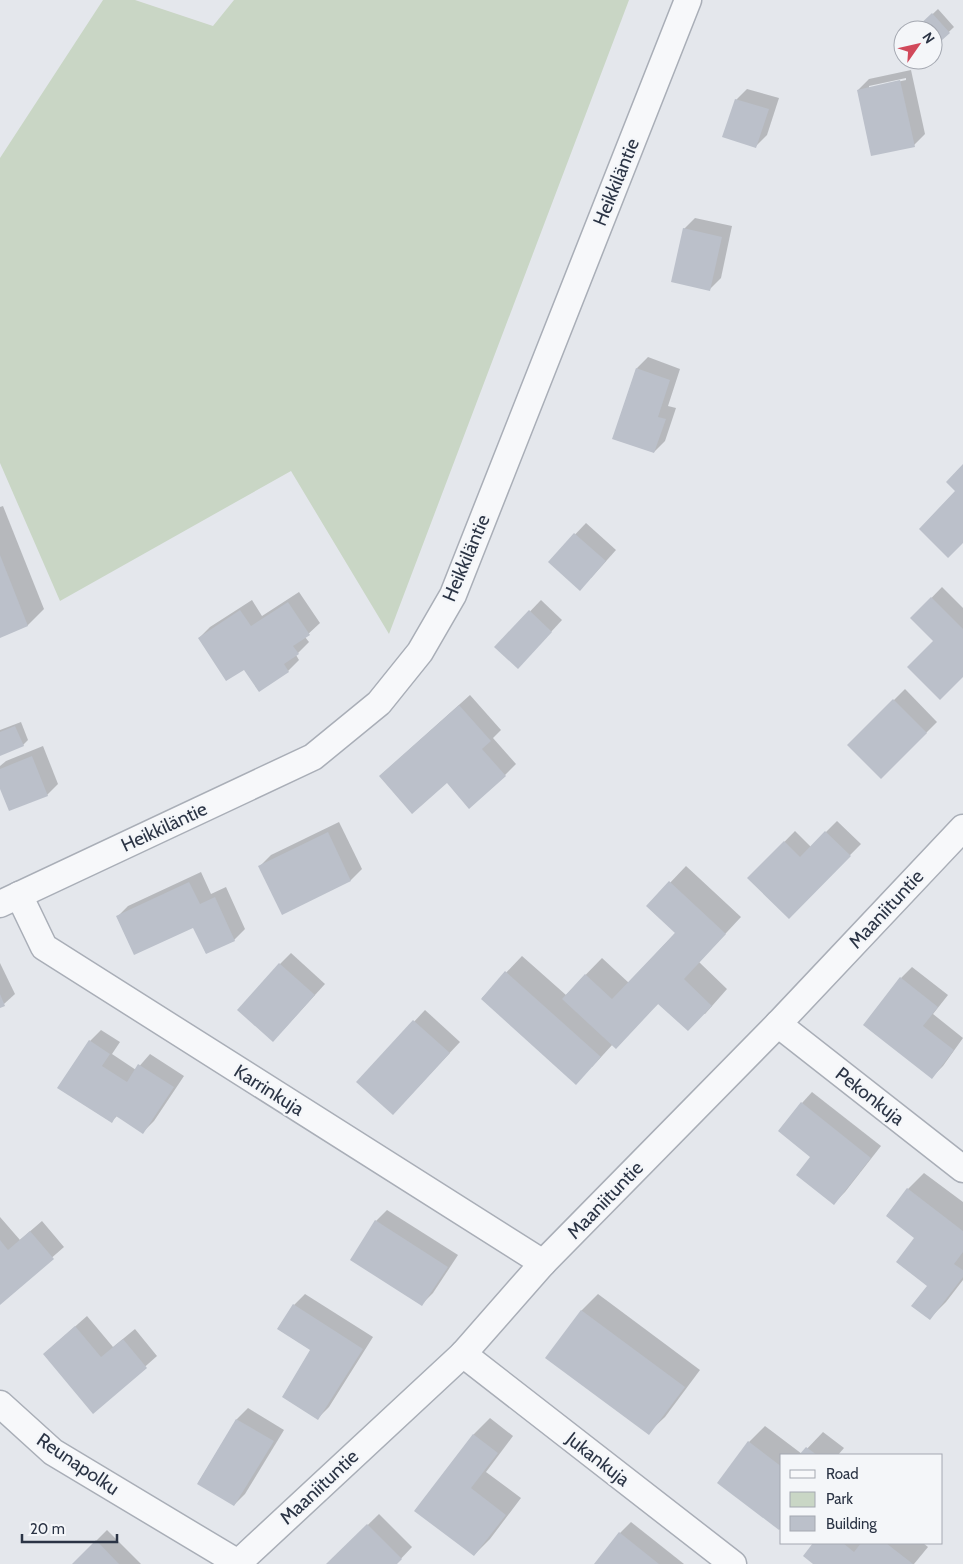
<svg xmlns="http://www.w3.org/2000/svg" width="963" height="1564" font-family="Cabin,sans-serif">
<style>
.green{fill:#c9d6c5}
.shadow{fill:#0003;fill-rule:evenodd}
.building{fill:#bbc0ca}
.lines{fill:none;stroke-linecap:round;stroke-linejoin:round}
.street-casing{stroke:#a9aeb7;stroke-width:29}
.street{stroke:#f7f8fa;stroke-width:26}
.labels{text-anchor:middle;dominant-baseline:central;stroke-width:4.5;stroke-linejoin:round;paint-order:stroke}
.street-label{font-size:19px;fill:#2b3445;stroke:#f4f6f9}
</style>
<rect width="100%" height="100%" fill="#e4e7ec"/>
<path class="green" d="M103 0H135L213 26 234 0H629L389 634 291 471 60 601 0 463V158Z"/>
<g class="shadow">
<path d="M938 9 954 27 933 47V30H916Z"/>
<path d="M911 70 925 134 914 145 858 90 869 79ZM906 78V80L869 88V86Z"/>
<path d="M747 89 779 98 767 135 756 146 736 100Z"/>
<path d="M695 218 732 226 721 278 710 289 684 229Z"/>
<path d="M648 357 680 369 668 406 676 408 665 441 654 452 637 368Z"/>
<path d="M3 506 44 609 28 625 0 636V507Z"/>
<path d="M586 523 616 550 591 578 549 562Z"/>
<path d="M942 587 963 608V675L935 641 912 618Z"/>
<path d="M299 592 320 623 305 637 309 642 296 655 299 660 288 671 244 668 199 638 210 627 252 600 262 616Z"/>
<path d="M541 600 562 620 529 656 496 647Z"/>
<path d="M905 689 937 722 881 778 849 745Z"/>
<path d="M470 695 501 730 493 738 516 764 505 775 447 782 380 776Z"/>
<path d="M21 722 28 740 23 745 0 755V730Z"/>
<path d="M43 746 58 784 47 795 0 785V766L6 761Z"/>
<path d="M837 821 861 844 789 917 749 878 795 831 811 847Z"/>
<path d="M339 822 362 869 351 880 283 913 260 866 271 855Z"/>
<path d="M686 866 741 917 699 962 727 989 705 1014 659 1003 613 1044 592 1067 482 998 522 956 566 995 602 958 629 983 676 932 648 906Z"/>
<path d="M201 872 211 894 226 887 245 929 234 940 206 953 194 926 118 916 128 906Z"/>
<path d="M291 953 325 984 284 1029 280 964Z"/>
<path d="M0 963 15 994 4 1004 0 1007Z"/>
<path d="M912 967 948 995 933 1014 963 1038 943 1066 932 1077 901 978Z"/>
<path d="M425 1010 460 1042 403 1103 358 1082Z"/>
<path d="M101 1030 120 1042 112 1054 136 1070 150 1054 184 1076 154 1121 143 1132 117 1116 112 1121 90 1041Z"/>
<path d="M812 1092 881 1146 845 1192 834 1203 812 1157 802 1103Z"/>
<path d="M924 1173 963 1202V1280L946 1302 930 1318 929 1285 916 1238 887 1215 908 1189Z"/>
<path d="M387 1210 458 1255 433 1293 422 1304 376 1221Z"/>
<path d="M0 1217 20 1240 42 1221 64 1247 0 1303Z"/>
<path d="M305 1294 373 1337 329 1407 318 1418 312 1350 294 1305Z"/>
<path d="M598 1294 700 1370 665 1417 648 1433 547 1358 582 1310Z"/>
<path d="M87 1316 113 1347 135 1329 157 1356 94 1412 44 1354Z"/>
<path d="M248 1408 284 1430 245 1494 234 1505 198 1483 237 1419Z"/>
<path d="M490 1418 513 1436 486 1472 521 1498 490 1539 474 1555 416 1511 474 1434Z"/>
<path d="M765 1426 802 1454 823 1432 844 1448 838 1455H782V1526L749 1442Z"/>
<path d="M379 1514 412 1547 396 1564H328Z"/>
<path d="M631 1522 684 1564H597L620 1533Z"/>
<path d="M107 1530 141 1564H73Z"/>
<path d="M815 1543H923L928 1547 914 1564H815L805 1556Z"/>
</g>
<g class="building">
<path d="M932 13 950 33 933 48V30H914Z"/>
<path d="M900 80 915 147 871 156 857 90Z"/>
<path d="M735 99 769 109 756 148 722 137Z"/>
<path d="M683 228 722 237 710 291 671 282Z"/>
<path d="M636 368 670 380 658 417 666 419 654 453 612 439Z"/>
<path d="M963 464V543L948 558 919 529 955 491 946 482Z"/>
<path d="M574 533 606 561 580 591 548 562Z"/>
<path d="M0 555 28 626 0 638Z"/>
<path d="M931 597 963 629V677L940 700 907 667 933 641 910 618Z"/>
<path d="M288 602 310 635 293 646 299 654 284 664 289 672 259 692 244 670 226 681 198 638 240 610 251 626Z"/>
<path d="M529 610 552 632 518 669 494 647Z"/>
<path d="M893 699 927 733 881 779 847 745Z"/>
<path d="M459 705 491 741 482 749 506 776 469 809 447 783 412 814 379 776Z"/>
<path d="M15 726 24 746 0 756V732Z"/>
<path d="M32 756 48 796 9 811 0 789V769Z"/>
<path d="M825 831 851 856 789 919 747 878 784 841 800 857Z"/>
<path d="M328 832 351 881 282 915 258 866Z"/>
<path d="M669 881 726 934 684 979 712 1006 688 1031 658 1004 616 1049 562 999 585 974 612 999 675 933 646 906Z"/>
<path d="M189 882 200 904 215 897 235 941 206 954 193 928 134 955 116 916Z"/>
<path d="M279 963 315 995 273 1042 237 1010Z"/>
<path d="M505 971 601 1057 576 1085 481 999Z"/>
<path d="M900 977 938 1007 923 1026 954 1050 932 1079 863 1025Z"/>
<path d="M0 994 5 1006 0 1008Z"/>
<path d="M413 1020 450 1053 393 1115 356 1082Z"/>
<path d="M89 1040 110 1054 102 1066 127 1082 138 1064 174 1087 143 1134 116 1116 112 1123 57 1088Z"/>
<path d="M801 1102 871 1158 834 1205 796 1175 810 1157 778 1131Z"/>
<path d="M907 1188 963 1231V1252L954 1264 963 1270V1277L930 1320 911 1306 927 1286 896 1262 914 1238 886 1216Z"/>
<path d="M375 1220 448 1267 422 1306 350 1260Z"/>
<path d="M30 1231 54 1259 0 1305V1240L8 1250Z"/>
<path d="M293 1304 363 1349 318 1420 282 1397 310 1350 277 1329Z"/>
<path d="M581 1310 685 1387 649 1435 545 1358Z"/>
<path d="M75 1326 101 1357 123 1339 147 1368 93 1414 43 1354Z"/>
<path d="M236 1419 274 1441 234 1506 197 1484Z"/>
<path d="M473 1434 498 1453 471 1488 506 1515 474 1556 414 1511Z"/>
<path d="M748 1441 782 1467V1527L779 1530 717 1483Z"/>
<path d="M806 1447 817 1455H799Z"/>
<path d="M367 1524 402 1559 397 1564H326Z"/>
<path d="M619 1532 659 1564H594Z"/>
<path d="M96 1540 119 1564H72Z"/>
<path d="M813 1543H843L854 1552 861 1543H886L913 1564H813L803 1556Z"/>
</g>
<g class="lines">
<defs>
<g id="street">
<path d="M19 895 44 947 543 1263"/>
<path d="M0 904 313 757 379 703 420 652 453 595 688 0"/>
<path d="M778 1024 963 1169"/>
<path d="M463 1354 733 1564"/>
<path d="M0 1404 53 1452 238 1563"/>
<path d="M237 1564 463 1354 543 1263 778 1024 963 828"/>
</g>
</defs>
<use href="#street" class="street-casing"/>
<use href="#street" class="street"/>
</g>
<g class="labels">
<g class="street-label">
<text transform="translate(616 182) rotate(-68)">Heikkiläntie</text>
<text transform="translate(466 558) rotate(-67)">Heikkiläntie</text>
<text transform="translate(164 827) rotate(-25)">Heikkiläntie</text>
<text transform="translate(886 909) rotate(-47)">Maaniituntie</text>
<text transform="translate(269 1090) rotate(32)">Karrinkuja</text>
<text transform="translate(870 1096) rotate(38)">Pekonkuja</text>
<text transform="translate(605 1200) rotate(-46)">Maaniituntie</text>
<text transform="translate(598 1459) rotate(38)">Jukankuja</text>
<text transform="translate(78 1464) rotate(34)">Reunapolku</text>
<text transform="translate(319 1487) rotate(-43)">Maaniituntie</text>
</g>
</g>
<rect x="780" y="1454" width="162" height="90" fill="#f4f6f9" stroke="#a4a8b1"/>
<rect x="790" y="1470" width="25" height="8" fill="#f7f8fa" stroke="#a4a8b1"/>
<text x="826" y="1479" font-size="15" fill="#2b3445">Road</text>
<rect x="790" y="1492" width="25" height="15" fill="#c9d6c5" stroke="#a4a8b1"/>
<text x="826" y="1504" font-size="15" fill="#2b3445">Park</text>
<rect x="790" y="1516" width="25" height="15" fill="#bbc0ca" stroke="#a4a8b1"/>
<text x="826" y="1529" font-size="15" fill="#2b3445">Building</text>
<g transform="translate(918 45) rotate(56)"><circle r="24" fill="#f4f6f9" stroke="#a4a8b1"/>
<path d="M0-4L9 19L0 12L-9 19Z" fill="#d1495b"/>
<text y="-8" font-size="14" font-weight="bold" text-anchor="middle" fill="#2b3445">N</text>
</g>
<path d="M22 1534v8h95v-8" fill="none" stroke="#2b3445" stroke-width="2.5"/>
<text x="30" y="1534" font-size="15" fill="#2b3445" stroke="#f4f6f9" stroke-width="4" paint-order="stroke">20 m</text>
</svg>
